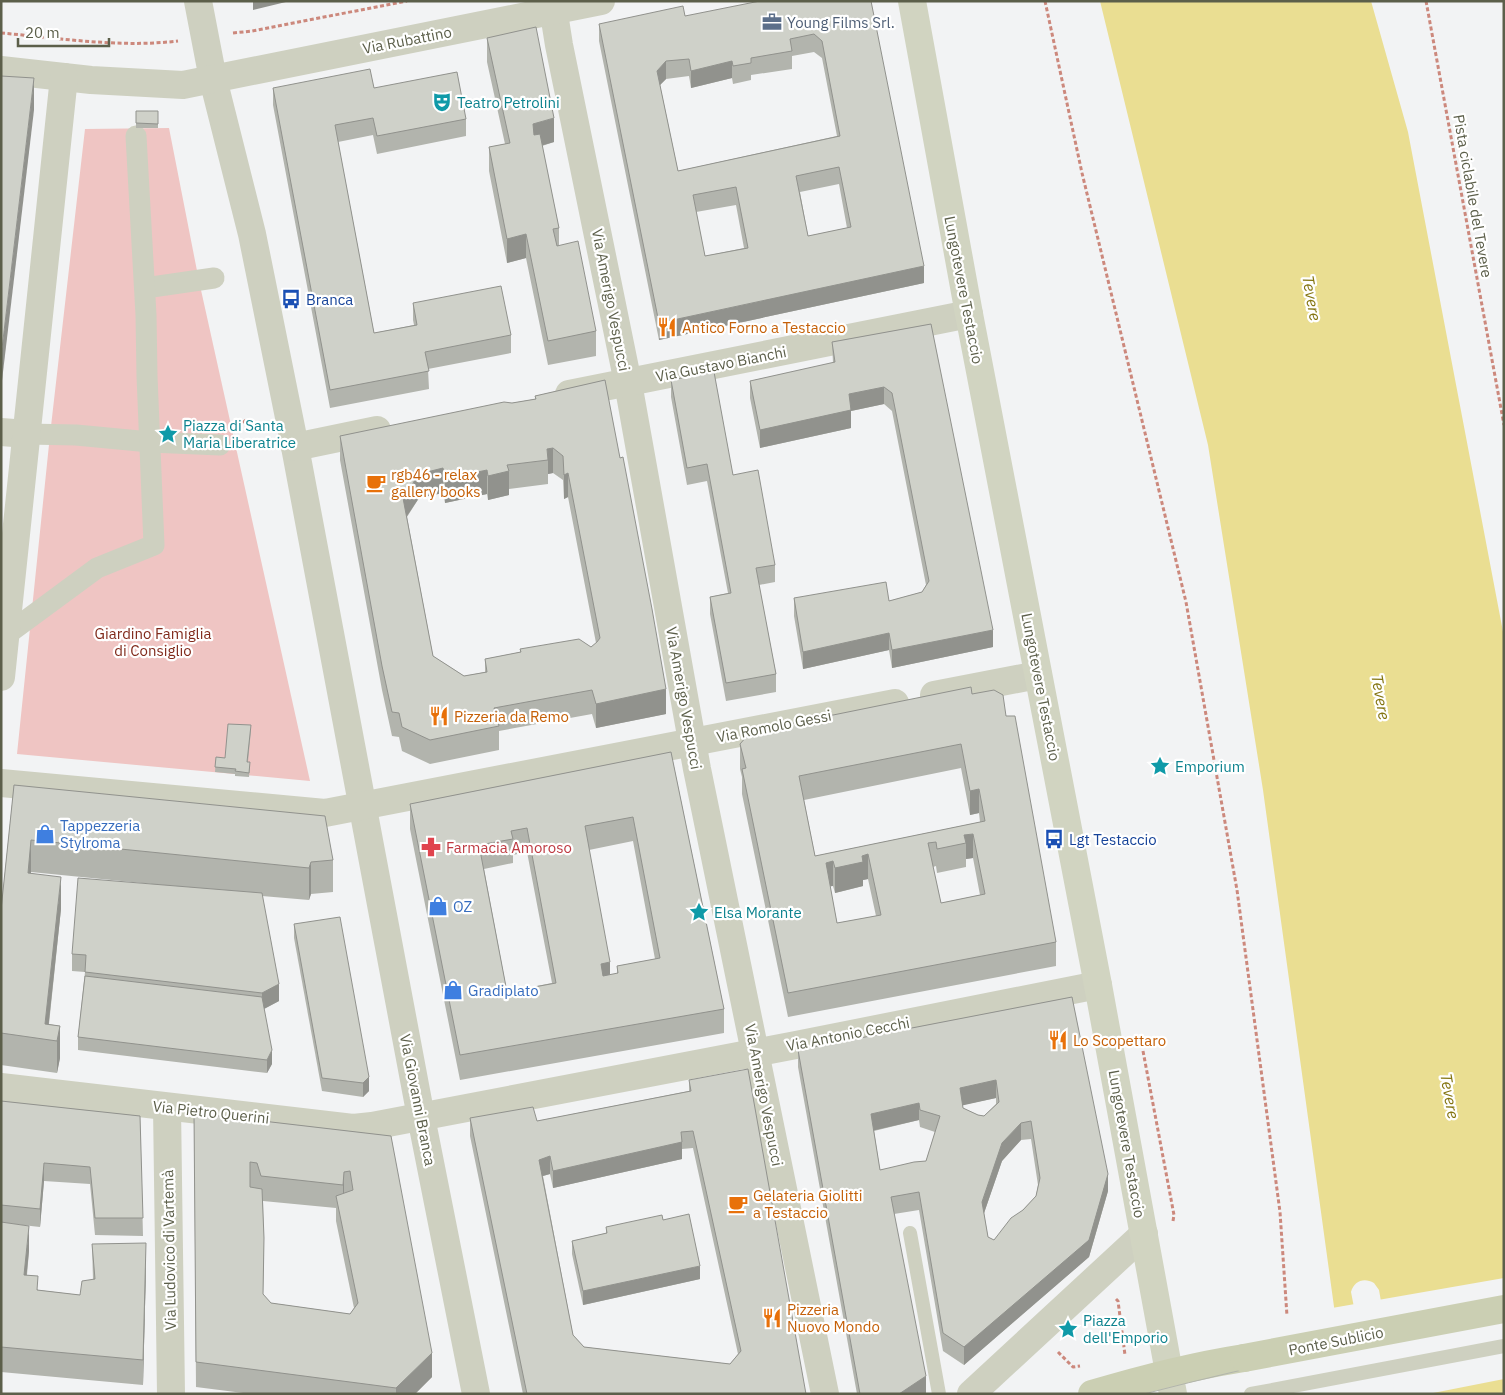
<svg xmlns="http://www.w3.org/2000/svg" width="1505" height="1395" font-family="'IBM Plex Sans',sans-serif">
<style>
.green{fill:#efc5c3}
.water{fill:#eade92}
.pier{fill:#f2f3f4}
.lines{fill:none;stroke-linecap:round;stroke-linejoin:round}
.path{stroke:#cc887c;stroke-width:3;stroke-dasharray:4 2.5;stroke-linecap:butt}
.service{stroke:#ced0c0;stroke-width:14}
.pedestrian{stroke:#ced0c0;stroke-width:21}
.minor{stroke:#ced0c0;stroke-width:28}
.secondary{stroke:#d1d4c1;stroke-width:28}
.primary{stroke:#cbcfb3;stroke-width:28}
.tram{stroke:#b2b5ac;stroke-width:1}
.service-bridge{stroke:#ced0c0;stroke-width:14}
.primary-bridge{stroke:#cbcfb3;stroke-width:28}
.wall{fill:#b2b4ad;fill-rule:evenodd}
.shaded-wall{fill:#91928d}
.building{fill:#cfd1c9;stroke:#91928d;fill-rule:evenodd}
.labels{text-anchor:middle;dominant-baseline:central;stroke-width:4.5;stroke-linejoin:round;paint-order:stroke}
.service-label{font-size:15px;fill:#4e5e75;stroke:#fff;text-anchor:start}
.street-label{font-size:15px;fill:#5c5f4a;stroke:#fff}
.culture-label{font-size:15px;fill:#0d838f;stroke:#fff;text-anchor:start}
.transit-label{font-size:15px;fill:#164399;stroke:#fff;text-anchor:start}
.food-label{font-size:15px;fill:#c56008;stroke:#fff;text-anchor:start}
.park-label{font-size:15px;fill:#802a1b;stroke:#fff}
.shop-label{font-size:15px;fill:#366cbe;stroke:#fff;text-anchor:start}
.health-label{font-size:15px;fill:#be3a42;stroke:#fff;text-anchor:start}
.water-label{font-size:16px;font-style:italic;fill:#847511;stroke:#fff}
</style>
<rect width="100%" height="100%" fill="#f2f3f4"/>
<path class="green" d="M169 128 199 281 310 781 17 754 50 435 85 129Z"/>
<path class="water" d="M1100 1H1371L1408 132 1504 637V1394H1394L1396 1387 1379 1290 1374 1283C1364 1277 1354 1281 1351 1292L1371 1394H1346L1263 790 1208 445Z"/>
<g class="pier">
<path d="M1504 1278V1379L1428 1394H1392L1394 1387 1378 1300Z"/>
<path d="M1355 1304 1373 1394H1343L1332 1308Z"/>
</g>
<g class="lines">
<g class="path">
<path d="M1045 1 1082 173 1186 602 1237 890 1280 1212 1287 1316"/>
<path d="M1426 1 1504 425"/>
<path d="M1 33C60 38 119 48 178 41"/>
<path d="M233 33 252 31 407 1"/>
<path d="M238 427 246 420"/>
<path d="M1143 1051 1174 1215 1173 1221"/>
<path d="M1116 1299 1118 1301 1125 1355"/>
<path d="M1058 1352 1073 1367 1080 1366"/>
</g>
<path class="service" d="M910 1233 939 1394"/>
<g class="pedestrian">
<path d="M145 288 214 278"/>
<path d="M27 434 76 435 150 442 220 445"/>
<path d="M6 635 97 568 154 545 147 376 146 315 136 136"/>
</g>
<g class="minor">
<path d="M198 1 213 79 252 234 295 447 421 1117 476 1394"/>
<path d="M552 1 559 45 628 383 697 769 825 1394"/>
<path d="M1 70 91 80 183 85 601 1"/>
<path d="M569 394 969 314"/>
<path d="M1 432 27 434"/>
<path d="M295 447 377 430"/>
<path d="M1 677 64 77"/>
<path d="M934 695 1038 675"/>
<path d="M1 783 325 813 895 703"/>
<path d="M1 1087 353 1128 372 1126 796 1045 1098 985"/>
<path d="M167 1107 171 1394"/>
<path d="M971 1394 1144 1234"/>
</g>
<path class="secondary" d="M912 1 969 314 1098 985 1173 1394"/>
<path class="primary" d="M1092 1394C1142 1379 1193 1366 1244 1358"/>
<path class="tram" d="M1144 1394C1263 1363 1383 1339 1504 1318"/>
<path class="service-bridge" d="M1251 1394 1504 1346"/>
<path class="primary-bridge" d="M1244 1358 1504 1309"/>
</g>
<g class="wall">
<path d="M871 1 924 283 659 340 599 41V24ZM814 52 822 58 837 136 678 171 660 85 666 79 689 76 691 88 732 78 733 84 751 80V75L792 69V56ZM839 184 847 228 808 236 800 192ZM736 205 744 248 705 256 696 212Z"/>
<path d="M487 38 554 142 542 146 559 228V245L596 331V356L548 365 526 258 507 263 489 171V147L505 144 487 62Z"/>
<path d="M273 88H374L466 119V136L377 154 373 135 338 142 374 333 414 325 413 320V303L511 335V353L428 369 429 389 330 408 273 105Z"/>
<rect x="136" y="111" width="22" height="17"/>
<path d="M931 324 993 647 892 668 889 650 803 669 794 616V598L889 601 922 592 926 585 892 411 884 404 851 411V428L760 448 750 398V381L833 363 832 342Z"/>
<path d="M605 380 666 714 596 728 592 714 499 731V750L430 764 402 751 399 737 392 736 382 690 340 460V436L512 403 535 399V396ZM553 473 563 480 564 499 568 497 596 643 591 647 520 649V652L485 659V672L464 676 433 656 407 517 419 498 443 493 445 503 487 494 488 500 509 495V489L548 484V474Z"/>
<path d="M671 380 733 475 775 565V582L759 585 776 674V692L726 701 710 614V597L728 593 707 481 687 485 671 397Z"/>
<path d="M972 694 1006 716 1056 942V966L788 1017 742 794V777L740 769V744L774 732V727ZM961 768 970 815 979 813 980 822 815 856 804 800ZM973 858 980 895 941 903 933 867 936 866 937 873 966 867V859ZM868 879 876 916 837 923 830 886H833L835 893 863 886V880Z"/>
<path d="M251 730 248 762 250 767 249 777 235 776V774L215 772 216 757 225 758Z"/>
<path d="M671 752 724 1009V1033L460 1080 410 829V804ZM633 841 655 959 617 966V974L610 975 589 850ZM527 852 552 983 507 992 484 869 513 863V855Z"/>
<path d="M14 785 333 860V892L311 894 309 900 262 896 279 1001 264 1009 272 1064 267 1073 78 1050V1037L85 972 72 971V954L152 884 31 872V873L61 909 49 1024 60 1026V1058L57 1073 1 1065V910Z"/>
<path d="M294 924 369 1091 363 1097 322 1091 294 938Z"/>
<path d="M1072 997 1108 1191 1089 1257 964 1365 943 1351 919 1210 894 1214 926 1394H857L798 1067V1050ZM996 1098V1104L984 1116 978 1115 963 1108 962 1105ZM919 1120 920 1127 935 1132 926 1161 880 1170 874 1131ZM1031 1139 1038 1185 1036 1196 994 1240 988 1237 984 1213 1002 1161 1021 1140Z"/>
<path d="M689 1080 806 1394H523L470 1136V1118L537 1121 689 1091ZM693 1148 738 1354 730 1364 584 1347 573 1335 543 1176 550 1174 553 1188 682 1159V1149Z"/>
<path d="M1 1101 140 1116 143 1236 95 1235 90 1184 44 1181 40 1227 4 1223 29 1251 27 1275 38 1290 80 1295 93 1280 92 1244 146 1268 143 1385 1 1372Z"/>
<path d="M194 1113 391 1136 432 1377 415 1394H251L196 1387ZM263 1201 336 1208V1221L354 1308 350 1314 271 1303 263 1295 264 1263Z"/>
<path d="M663 1220 700 1279 583 1305 572 1254V1241L606 1233V1227Z"/>
</g>
<g class="shaded-wall">
<path d="M253 1H290L253 10Z"/>
<path d="M666 61V79L657 88V71Z"/>
<path d="M732 61V78L691 88V71Z"/>
<path d="M34 78V110L1 389V357Z"/>
<path d="M554 118V142L533 148V124Z"/>
<path d="M526 234V258L507 263V239Z"/>
<path d="M924 266V283L659 340V323Z"/>
<path d="M884 387V404L851 411V428L760 448V430L849 394Z"/>
<path d="M553 448V473L548 474V460L547 449Z"/>
<path d="M443 468V493L419 498 403 522V498L419 474Z"/>
<path d="M487 470V494L445 503V479Z"/>
<path d="M509 471V495L488 500V476Z"/>
<path d="M568 473V497L564 499V475Z"/>
<path d="M993 630V647L892 668V650Z"/>
<path d="M889 633V650L803 669V652Z"/>
<path d="M666 689V714L596 728V704Z"/>
<path d="M979 789V813L970 815V791Z"/>
<path d="M973 834V858L966 859V843L964 835Z"/>
<path d="M31 840V872L28 905V873Z"/>
<path d="M868 854V879L863 880V886L835 893V868L862 856Z"/>
<path d="M833 861V886L826 887V863Z"/>
<path d="M311 862V894L309 900V868Z"/>
<path d="M61 877V909L47 1039 45 1024Z"/>
<path d="M610 962V987L601 989V964Z"/>
<path d="M279 984V1001L262 1010V993Z"/>
<path d="M60 1026V1058L57 1073V1041Z"/>
<path d="M272 1050V1064L267 1073V1060Z"/>
<path d="M369 1077V1091L363 1097V1083Z"/>
<path d="M996 1080V1098L960 1106V1088Z"/>
<path d="M919 1103V1120L871 1131V1114Z"/>
<path d="M1021 1123V1140L1002 1161 982 1219V1202L1002 1143Z"/>
<path d="M682 1142V1159L553 1188V1171Z"/>
<path d="M550 1156V1174L539 1177V1160Z"/>
<path d="M44 1163V1181L40 1227V1209Z"/>
<path d="M344 1172V1196L343 1209V1185Z"/>
<path d="M1108 1174V1191L1089 1257 964 1365V1347Z"/>
<path d="M29 1226V1251L24 1299V1275Z"/>
<path d="M146 1243V1268L143 1385V1360Z"/>
<path d="M700 1266V1279L583 1305V1291Z"/>
<path d="M432 1353V1377L415 1394H396V1388Z"/>
<path d="M926 1376V1394H899Z"/>
</g>
<g class="building">
<path d="M760 1H871L924 266 659 323 599 24 683 6 685 16ZM814 34 822 41 840 136 678 171 657 71 666 61 689 59 691 71 732 61 733 66 751 63V58L792 51 790 39ZM839 167 851 227 808 236 796 176ZM736 187 748 248 705 256 693 195Z"/>
<path d="M536 27 554 118 533 124 534 135 540 134 559 228 553 229 557 246 578 241 596 331 548 341 526 234 507 239 489 147 510 143 487 38Z"/>
<path d="M370 69 374 88 457 72 466 119 377 136 373 118 335 125 374 333 417 325 413 303 501 286 511 335 425 352 429 371 330 390 273 88Z"/>
<path d="M1 76 34 78 1 357Z"/>
<path d="M136 111H158V124L136 123Z"/>
<path d="M931 324 993 630 892 650 889 633 803 652 794 598 886 582 889 601 922 592 929 581 892 393 884 387 849 394 851 410 760 430 750 381 835 362 832 342Z"/>
<path d="M714 372 733 475 758 470 775 565 756 568 776 674 726 683 710 597 731 593 707 464 687 468 671 380Z"/>
<path d="M605 380 620 458 623 457 652 609 666 689 596 704 592 690 494 708 499 726 430 740 402 727 399 713 392 712 382 666 340 436 504 402 512 403 536 399 535 396ZM553 448 563 456 564 475 568 473 600 638 597 642 591 647 579 639 520 649 521 652 485 659 487 672 464 676 433 656 403 498 419 474 443 468 445 479 487 470 488 476 509 471 507 465 548 460 547 449Z"/>
<path d="M971 687 972 694 994 690 1003 695 1006 716H1015L1056 942 788 993 742 769 746 768 740 744 747 736 775 732 774 727ZM961 744 970 791 979 789 985 821 815 856 799 776ZM973 834 985 894 941 903 928 843 936 842 937 849 966 843 964 835ZM868 854 881 915 837 923 826 863 833 861 835 868 863 862 862 856Z"/>
<path d="M228 724 251 725 247 762H250L249 773 235 771 236 769 215 767 216 757 225 758Z"/>
<path d="M671 752 724 1009 460 1055 410 804ZM633 817 660 958 617 966 618 973 603 976 601 964 610 962 585 826ZM527 828 556 983 507 992 479 845 513 839 511 831Z"/>
<path d="M14 785 325 816 333 860 311 862 309 868 31 840 28 873 61 877 45 1024 60 1026 57 1041 1 1033V910Z"/>
<path d="M78 878 262 893 279 984 262 993 85 972 86 955 72 954Z"/>
<path d="M340 917 369 1077 363 1083 322 1078 294 924Z"/>
<path d="M85 976 262 997 272 1050 267 1060 78 1037Z"/>
<path d="M1072 997 1108 1174 1089 1240 964 1347 943 1333 919 1192 891 1197 926 1376 899 1394H860L798 1050ZM996 1080 999 1102 984 1116 978 1115 963 1108 960 1088ZM919 1103 920 1110 940 1116 926 1161 914 1162 880 1170 871 1114ZM1031 1121 1040 1178 1036 1196 1023 1210 1011 1218 994 1240 988 1237 982 1202 1002 1143 1021 1123Z"/>
<path d="M748 1069 806 1394H527L470 1118 533 1107 537 1121 691 1091 689 1080ZM693 1131 741 1351 730 1364 584 1347 573 1335 539 1160 550 1156 553 1171 682 1142 681 1132Z"/>
<path d="M1 1101 140 1116 143 1218H95L90 1167 44 1163 40 1209 1 1205Z"/>
<path d="M194 1113 391 1136 432 1353 396 1388 196 1362ZM250 1162 257 1163 261 1176 343 1185 344 1172 350 1171 353 1190 336 1196 358 1303 350 1314 271 1303 263 1294 264 1238 262 1189 250 1187Z"/>
<path d="M689 1214 700 1266 583 1291 572 1241 607 1233 606 1227 662 1215 663 1220Z"/>
<path d="M1 1222 29 1226 24 1275 38 1276 37 1290 80 1295 82 1281 95 1279 92 1244 146 1243 143 1360 1 1347Z"/>
</g>
<defs>
<symbol id="office-bare" viewBox="-9 -9 18 18"><path d="M-6-3h4V-5.5h4V-3h4V5H-6ZM-1-4.5V-3h2v-1.5ZM-6 0V1H6V0Z" fill="#5c6f8a" stroke="#fff" stroke-width="2.5" paint-order="stroke"/></symbol>
<symbol id="theatre-bare" viewBox="-9 -9 18 18"><path d="M-5-5.5Q0-4 5-5.5V0Q5 5 0 6Q-5 5-5 0ZM-3.3-2.5H-1v1.5H-3.3ZM1-2.5H3.3v1.5H1ZM-2.8 1Q0 5.5 2.8 1Z" fill="#0f9aa8" stroke="#fff" stroke-width="2.5" paint-order="stroke"/></symbol>
<symbol id="bus-bare" viewBox="-9 -9 18 18"><path d="M-5-6H5V4H4V6H2V4H-2V6H-4V4H-5ZM-3.5-4V0h7V-4ZM-3.5 1.2v1.5H-2V1.2ZM2 1.2v1.5H3.5V1.2Z" fill="#1a4fb4" stroke="#fff" stroke-width="2.5" paint-order="stroke"/></symbol>
<symbol id="restaurant-bare" viewBox="-9 -9 18 18"><path d="M-5-6h1v4h1v-4h1v4h1v-4h1v5L-1.5 .5V6h-2V.5L-5-1ZM5-6V6H3V1.5H1.5Q1.5-4 5-6Z" fill="#e8710a" stroke="#fff" stroke-width="2.5" paint-order="stroke"/></symbol>
<symbol id="sight-bare" viewBox="-9 -9 18 18"><path d="M0-6L1.8-2.2L6-1.7L2.9 1.2L3.7 5.4L0 3.3L-3.7 5.4L-2.9 1.2L-6-1.7L-1.8-2.2Z" fill="#0f9aa8" stroke="#fff" stroke-width="2.5" paint-order="stroke"/></symbol>
<symbol id="cafe-bare" viewBox="-9 -9 18 18"><path d="M-5.5-4.5H6V0H3Q3 3.5 0 3.5H-2.5Q-5.5 3.5-5.5 0ZM3-3.2v2h1.7v-2ZM-6 4.5H4V6H-6Z" fill="#e8710a" stroke="#fff" stroke-width="2.5" paint-order="stroke"/></symbol>
<symbol id="shop-bare" viewBox="-9 -9 18 18"><path d="M-5-2.5h2.3a2.7 3.5 0 0 1 5.4 0H5L5.5 6h-11ZM-1.5-2.5h3a1.5 2.3 0 0 0-3 0Z" fill="#3f7fe0" stroke="#fff" stroke-width="2.5" paint-order="stroke"/></symbol>
<symbol id="pharmacy-bare" viewBox="-9 -9 18 18"><path d="M-2-6h4v4h4v4h-4v4h-4v-4h-4v-4h4Z" fill="#e0444e" stroke="#fff" stroke-width="2.5" paint-order="stroke"/></symbol>
</defs>
<g fill-rule="evenodd">
<use href="#office-bare" x="758" y="8" width="28" height="28"/>
<use href="#theatre-bare" x="428" y="88" width="28" height="28"/>
<use href="#bus-bare" x="277" y="285" width="28" height="28"/>
<use href="#restaurant-bare" x="653" y="313" width="28" height="28"/>
<use href="#sight-bare" x="154" y="420" width="28" height="28"/>
<use href="#cafe-bare" x="362" y="469" width="28" height="28"/>
<use href="#restaurant-bare" x="425" y="702" width="28" height="28"/>
<use href="#sight-bare" x="1146" y="752" width="28" height="28"/>
<use href="#shop-bare" x="31" y="820" width="28" height="28"/>
<use href="#bus-bare" x="1040" y="825" width="28" height="28"/>
<use href="#pharmacy-bare" x="417" y="833" width="28" height="28"/>
<use href="#shop-bare" x="424" y="892" width="28" height="28"/>
<use href="#sight-bare" x="685" y="898" width="28" height="28"/>
<use href="#shop-bare" x="439" y="976" width="28" height="28"/>
<use href="#restaurant-bare" x="1044" y="1026" width="28" height="28"/>
<use href="#cafe-bare" x="724" y="1190" width="28" height="28"/>
<use href="#restaurant-bare" x="758" y="1304" width="28" height="28"/>
<use href="#sight-bare" x="1054" y="1315" width="28" height="28"/>
</g>
<g class="labels">
<g class="service-label">
<text x="787" y="22">Young Films Srl.</text>
</g>
<g class="street-label">
<text transform="translate(407 40) rotate(-11)">Via Rubattino</text>
<text transform="translate(1473 196) rotate(80)">Pista ciclabile del Tevere</text>
<text transform="translate(964 290) rotate(79)">Lungotevere Testaccio</text>
<text transform="translate(611 300) rotate(79)">Via Amerigo Vespucci</text>
<text transform="translate(721 364) rotate(-11)">Via Gustavo Bianchi</text>
<text transform="translate(1041 687) rotate(79)">Lungotevere Testaccio</text>
<text transform="translate(684 698) rotate(80)">Via Amerigo Vespucci</text>
<text transform="translate(774 726) rotate(-11)">Via Romolo Gessi</text>
<text transform="translate(848 1034) rotate(-11)">Via Antonio Cecchi</text>
<text transform="translate(764 1095) rotate(79)">Via Amerigo Vespucci</text>
<text transform="translate(418 1100) rotate(79)">Via Giovanni Branca</text>
<text transform="translate(211 1112) rotate(6)">Via Pietro Querini</text>
<text transform="translate(1127 1144) rotate(80)">Lungotevere Testaccio</text>
<text transform="translate(169 1250) rotate(-91)">Via Ludovico di Vartemà</text>
<text transform="translate(1336 1341) rotate(-11)">Ponte Sublicio</text>
</g>
<g class="culture-label">
<text x="457" y="102">Teatro Petrolini</text>
<text x="183" y="425">Piazza di Santa<tspan x="183" dy="17">Maria Liberatrice</tspan></text>
<text x="1175" y="766">Emporium</text>
<text x="714" y="912">Elsa Morante</text>
<text x="1083" y="1320">Piazza<tspan x="1083" dy="17">dell'Emporio</tspan></text>
</g>
<g class="transit-label">
<text x="306" y="299">Branca</text>
<text x="1069" y="839">Lgt Testaccio</text>
</g>
<g class="food-label">
<text x="682" y="327">Antico Forno a Testaccio</text>
<text x="391" y="474">rgb46 - relax<tspan x="391" dy="17">gallery books</tspan></text>
<text x="454" y="716">Pizzeria da Remo</text>
<text x="1073" y="1040">Lo Scopettaro</text>
<text x="753" y="1195">Gelateria Giolitti<tspan x="753" dy="17">a Testaccio</tspan></text>
<text x="787" y="1309">Pizzeria<tspan x="787" dy="17">Nuovo Mondo</tspan></text>
</g>
<g class="park-label">
<text x="153" y="633">Giardino Famiglia<tspan x="153" dy="17">di Consiglio</tspan></text>
</g>
<g class="shop-label">
<text x="60" y="825">Tappezzeria<tspan x="60" dy="17">Stylroma</tspan></text>
<text x="453" y="906">OZ</text>
<text x="468" y="990">Gradiplato</text>
</g>
<g class="health-label">
<text x="446" y="847">Farmacia Amoroso</text>
</g>
<g class="water-label">
<text transform="translate(1312 298) rotate(80)">Tevere</text>
<text transform="translate(1381 697) rotate(80)">Tevere</text>
<text transform="translate(1450 1096) rotate(80)">Tevere</text>
</g>
</g>
<rect width="1505" height="1395" fill="none" stroke="#5c5f4a" stroke-width="5"/>
<path d="M18 38v8h91v-8" fill="none" stroke="#5c5f4a" stroke-width="2.5"/>
<text x="25" y="38" font-size="15" fill="#5c5f4a" stroke="#ffffff" stroke-width="4" paint-order="stroke">20 m</text>
</svg>
